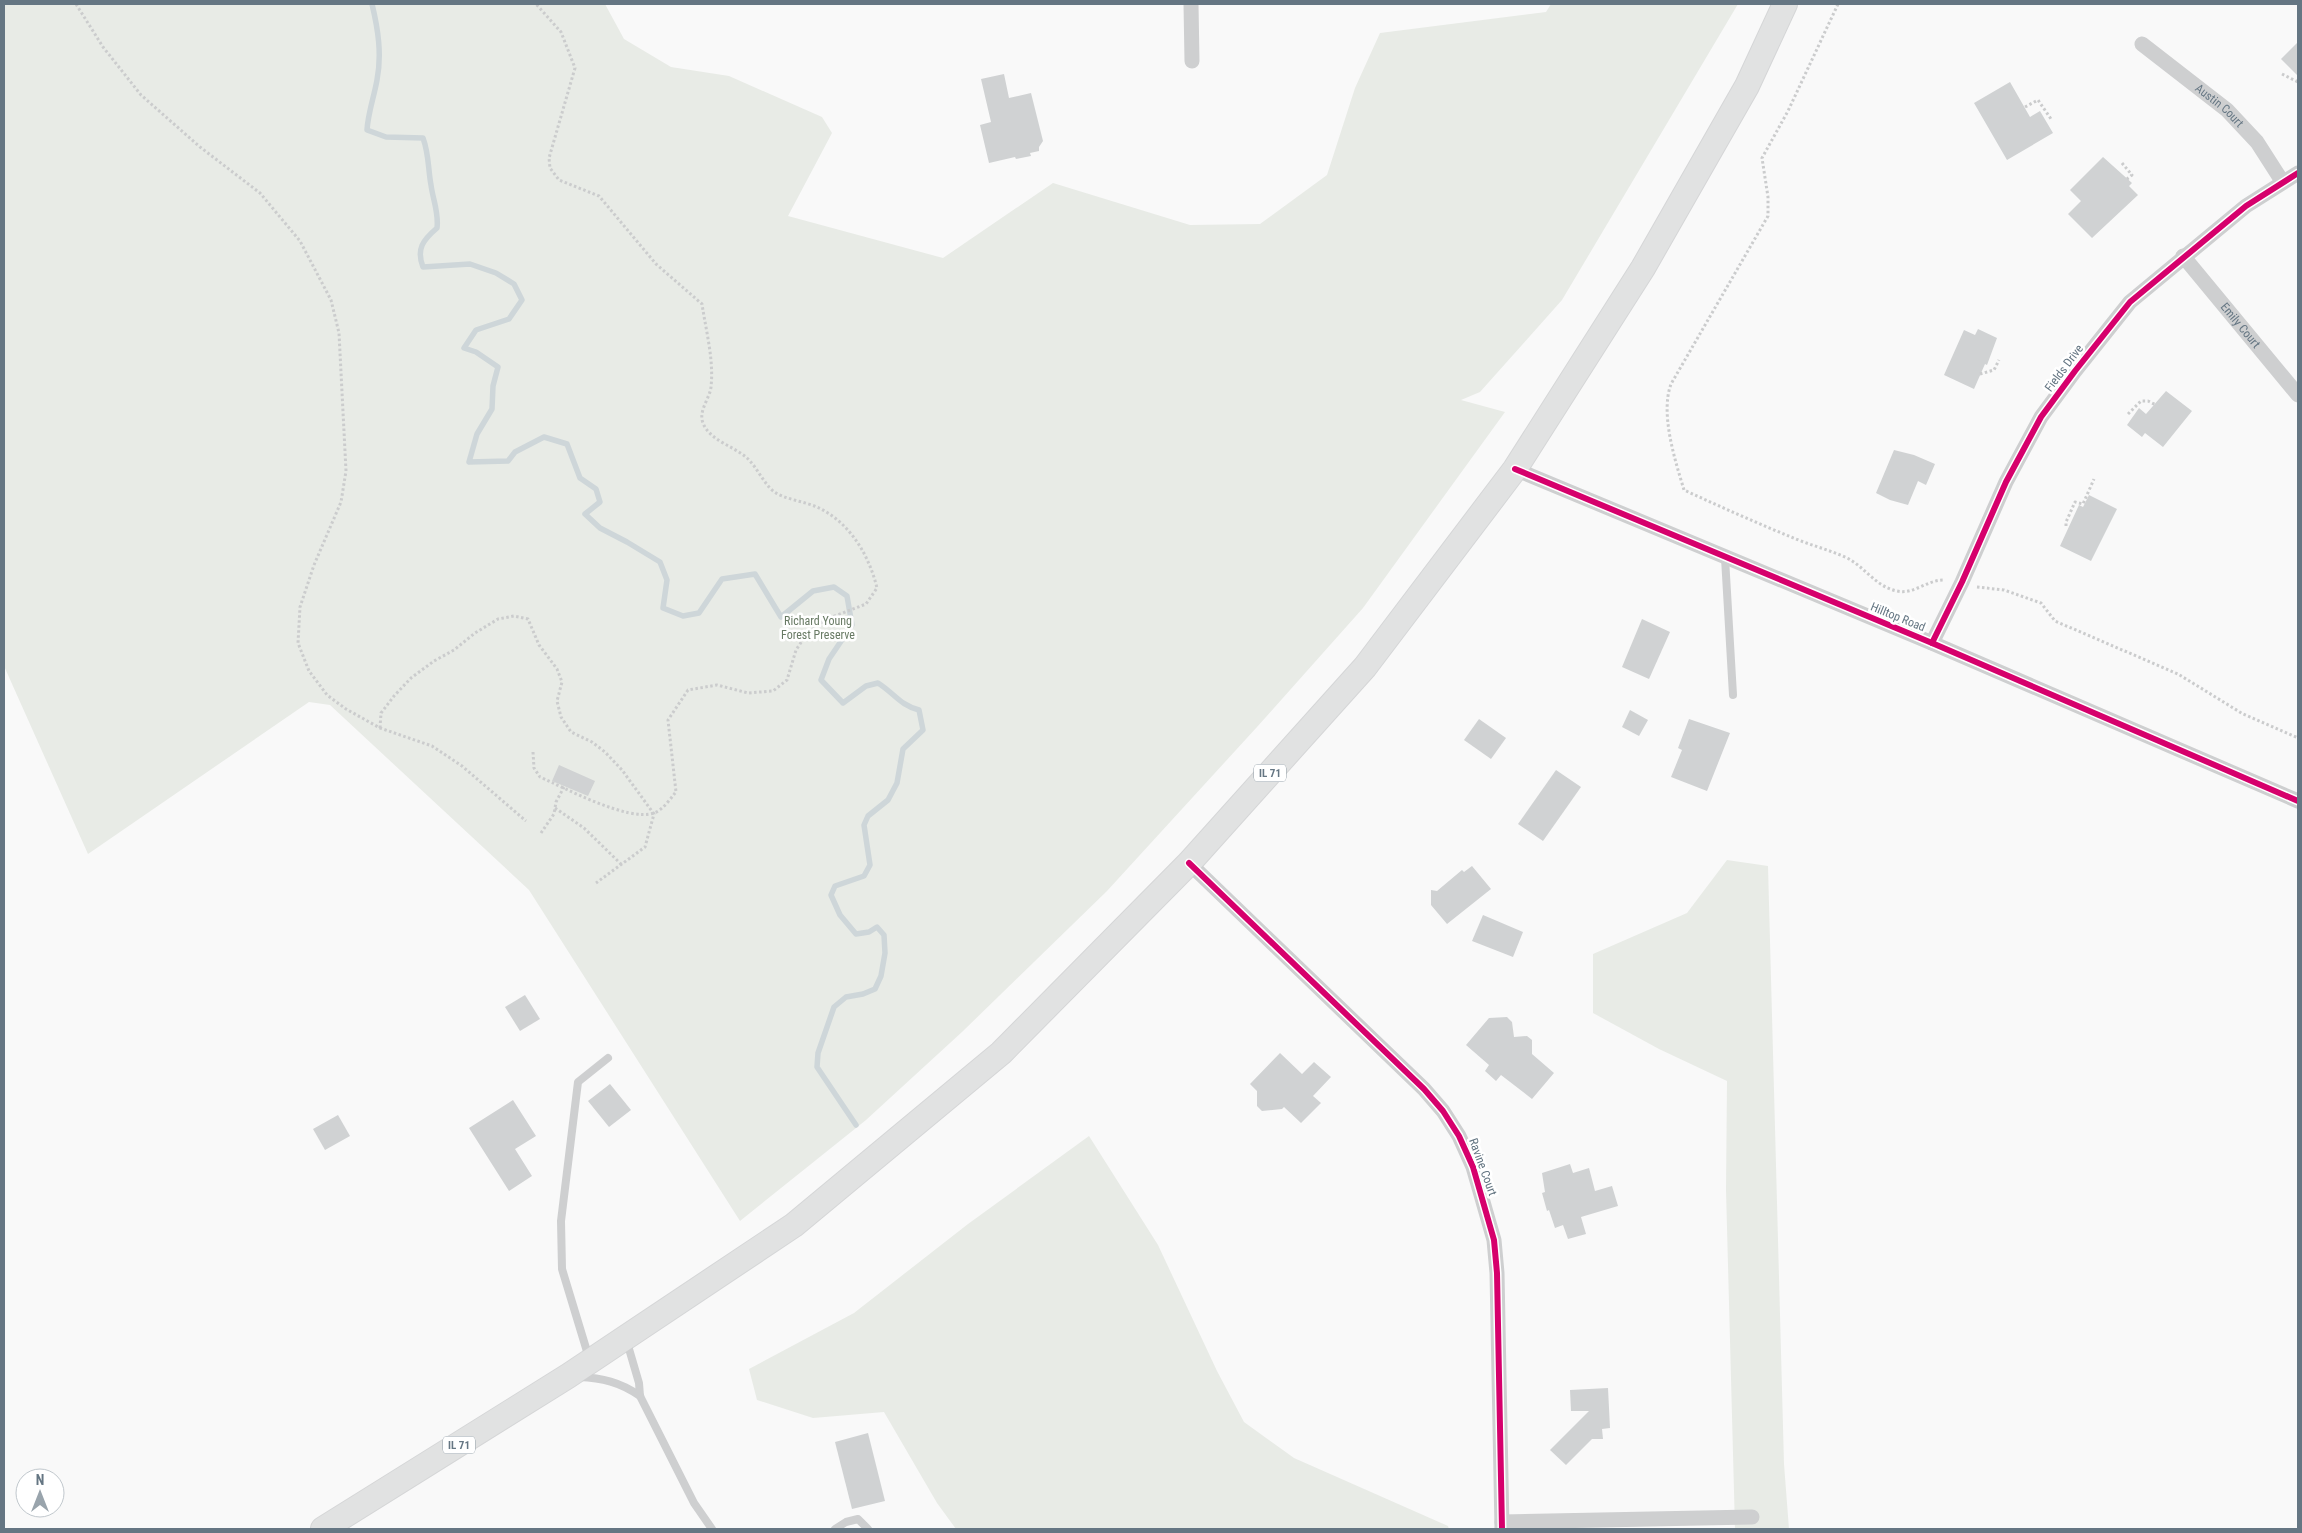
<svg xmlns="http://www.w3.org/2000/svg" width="2302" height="1533" font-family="'Roboto Condensed',sans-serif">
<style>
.green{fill:#e8ebe6}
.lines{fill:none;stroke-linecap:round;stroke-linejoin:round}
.stream{stroke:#ced6d9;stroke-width:5.5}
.building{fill:#d0d2d3}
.primary-casing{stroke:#d5d6d7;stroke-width:26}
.path{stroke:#cbcccd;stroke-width:3;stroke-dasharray:2.5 2.5;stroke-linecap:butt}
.service{stroke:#cecfd0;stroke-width:8}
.minor{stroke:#cecfd0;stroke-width:15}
.primary{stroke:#e1e2e2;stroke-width:24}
.cycleway-casing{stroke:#fff;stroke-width:9}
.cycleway{stroke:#d6006c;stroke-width:6}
.labels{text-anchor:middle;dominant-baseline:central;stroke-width:5;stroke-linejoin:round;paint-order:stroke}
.shield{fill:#fff;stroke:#939fa8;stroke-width:1}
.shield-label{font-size:11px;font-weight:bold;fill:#657683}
.street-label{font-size:12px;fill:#657683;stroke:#fff}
.park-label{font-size:12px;fill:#687a64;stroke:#fff}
</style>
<rect width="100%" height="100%" fill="#f9f9f9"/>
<g class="green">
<path d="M4 4H605L624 39 671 67 729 76 822 117 832 133 788 216 943 258 1053 183 1190 225 1260 224 1327 175 1355 88 1380 33 1546 12 1551 4H1738L1562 300 1480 392 1461 400 1505 412 1363 608 1257 727 1107 891 962 1032 866 1120 740 1221 529 890 330 705 309 702 88 854 4 666Z"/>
<path d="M1727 860 1768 866 1784 1464 1789 1529H1735L1726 1190 1727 1081 1659 1049 1593 1013V954L1687 913Z"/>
<path d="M1089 1136 1158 1245 1217 1371 1244 1422 1294 1458 1448 1526 1449 1529H956L937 1503 884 1412 813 1418 757 1400 749 1369 854 1313 968 1224Z"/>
</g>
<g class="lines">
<path class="stream" d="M372 4C378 29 382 54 377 80 374 97 368 113 367 130L386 137 423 138C429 154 428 169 431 185 433 200 439 213 437 228 423 240 416 249 423 267L470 264 496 273 514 284 522 300 509 319 476 330 464 348 476 352 498 367 493 386 492 409 477 434 469 462 508 461 515 452 544 437 567 444 580 478 596 489 600 502 585 514 600 528 627 542 660 562 667 580 663 608 683 616 699 613 722 579 755 574 781 617 813 591 834 587 847 596 852 625 829 659 821 680 843 703 866 686 878 683C895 694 900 705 919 710L923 730 903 749 897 783 888 800 868 816 864 825 870 865 864 876 835 886 831 895 840 915 856 934 869 932 877 927 884 935 885 953 881 976 875 989 863 994 846 997 834 1007 818 1053 817 1067 856 1125"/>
</g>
<g class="building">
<path d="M2298 42V76L2281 59Z"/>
<path d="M1004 74 1009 98 1031 93 1043 141 1039 147V151L1030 153 1031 156 1016 159 1015 157 989 163 980 125 991 122 981 79Z"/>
<path d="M2010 82 2030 117 2040 111 2053 133 2007 160 1974 103Z"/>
<path d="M2103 157 2132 183 2129 186 2138 195 2092 238 2068 214 2081 201 2070 190Z"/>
<path d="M1978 329 1997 338 1987 365 1985 364 1974 389 1944 375 1964 330 1975 335Z"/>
<path d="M2166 391 2192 411 2163 447 2145 433 2142 437 2127 425 2139 408 2146 414Z"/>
<path d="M1894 450 1914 455 1935 464 1926 485 1918 481 1908 505 1890 500 1876 493Z"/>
<path d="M2089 495 2117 509 2091 561 2060 546 2079 505 2083 507Z"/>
<path d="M1642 619 1670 632 1649 679 1622 667Z"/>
<path d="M1630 710 1648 720 1639 736 1622 727Z"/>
<path d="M1479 719 1506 738 1491 759 1464 740Z"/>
<path d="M1689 719 1730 733 1707 791 1671 777 1682 750 1678 748Z"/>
<path d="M559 765 595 781 588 796 552 781Z"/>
<path d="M1556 770 1581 787 1543 841 1518 824Z"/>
<path d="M1472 866 1491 889 1447 924 1431 905V890L1437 891 1462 870 1464 872Z"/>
<path d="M1483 915 1523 932 1513 957 1472 941Z"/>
<path d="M525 995 540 1019 520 1031 505 1007Z"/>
<path d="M1507 1017 1512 1022 1514 1037 1527 1036 1532 1040V1054L1554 1073 1532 1099 1501 1075 1496 1081 1485 1071 1489 1065 1466 1045 1489 1018Z"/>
<path d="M1280 1053 1302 1074 1314 1062 1331 1077 1313 1096 1321 1103 1301 1123 1284 1107 1282 1109 1262 1111 1257 1106V1091L1250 1084Z"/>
<path d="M610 1084 631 1110 609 1127 588 1101Z"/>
<path d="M513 1100 536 1136 515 1149 532 1176 509 1191 469 1128Z"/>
<path d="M338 1115 350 1136 325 1150 313 1129Z"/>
<path d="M1570 1164 1573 1173 1589 1168 1595 1191 1612 1186 1618 1206 1581 1217 1586 1234 1568 1239 1563 1225 1555 1228 1549 1210 1547 1211 1542 1193 1545 1192 1542 1173Z"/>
<path d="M1608 1388 1610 1428 1602 1429 1603 1439H1592L1566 1465 1550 1450 1589 1411H1571L1570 1390Z"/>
<path d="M868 1433 885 1501 852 1509 835 1442Z"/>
</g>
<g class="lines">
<defs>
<path id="primary" d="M323 1529 568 1376 794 1225 1001 1053 1189 863 1365 667 1515 469 1643 268 1747 86 1785 4"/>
</defs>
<use href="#primary" class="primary-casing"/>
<g class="path">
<path d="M76 4 103 47 141 95 200 147 260 193 300 241 331 300 339 333 346 471 341 502 314 565 300 607 298 643 309 671 327 695 346 709 380 728 432 746 462 766 526 821"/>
<path d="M1838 4 1788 111 1762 158 1768 197V216L1671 384C1660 414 1675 460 1684 490 1721 507 1759 524 1796 539 1813 546 1830 550 1847 558 1865 567 1876 587 1897 591 1914 595 1928 579 1945 580"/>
<path d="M2282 74 2298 82"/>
<path d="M2025 107 2038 100 2051 119"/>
<path d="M2122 163 2132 175 2127 179"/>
<path d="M1980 374 1994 370 1999 360"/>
<path d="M2128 414 2141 401H2148L2156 405"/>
<path d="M2066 526V522L2075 502 2083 504 2094 479"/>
<path d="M1977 587 2004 590 2041 603 2055 621 2178 674 2243 714 2298 738"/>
<path d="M380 728 381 713 394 696 411 678 434 661 454 650 475 633 498 619 514 616 528 619 539 645 557 669 562 682 557 701 561 717 571 732 592 742 605 752 622 770 654 814 645 847 596 883"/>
<path d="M533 752 534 768 540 777C565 788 628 822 654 813 663 810 670 799 676 792L668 720 688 690 717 685 748 693 773 691 787 680 796 650 808 632 827 619 866 604 877 588C869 555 850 523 819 508 805 501 785 500 773 491 762 481 757 467 747 458 734 446 710 441 703 423 698 411 710 398 711 387 714 360 706 331 702 304L656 264 599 196 559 180 550 168 549 158 575 68 561 32 536 4"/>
<path d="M555 808 584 828 622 865"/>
<path d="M541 833 554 814 556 802 564 787"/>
</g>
<g class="service">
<path d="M1725 558 1733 695"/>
<path d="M627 1342 639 1383 640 1396 694 1503 712 1529"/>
<path d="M589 1358 562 1269 561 1221 578 1082 608 1058"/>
<path d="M579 1377C602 1378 620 1382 640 1396"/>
<path d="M835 1529 846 1522 858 1519 868 1529"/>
</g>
<g class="minor">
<path d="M1191 4 1192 61"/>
<path id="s1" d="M2142 44 2227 110 2257 142 2282 181"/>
<path id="s2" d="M2183 256 2298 395"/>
<path d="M1515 469 1932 643 2298 801"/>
<path d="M1932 643 1962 582 2006 482 2041 417 2075 371 2130 302 2246 206 2298 173"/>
<path d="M1189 863 1424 1089 1443 1111 1459 1136 1473 1167 1494 1240 1497 1273 1502 1529"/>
<path d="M1502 1522 1752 1517"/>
</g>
<use href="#primary" class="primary"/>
<defs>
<g id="cycleway">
<path d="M1515 469 1932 643 2298 801"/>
<path d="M1932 643 1962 582 2006 482 2041 417 2075 371 2130 302 2246 206 2298 173"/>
<path d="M1189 863 1424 1089 1443 1111 1459 1136 1473 1167 1494 1240 1497 1273 1502 1529"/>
</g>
</defs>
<use href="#cycleway" class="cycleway-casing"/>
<use href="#cycleway" class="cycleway"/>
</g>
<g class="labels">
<g class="shield">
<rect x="1254" y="764.5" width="32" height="17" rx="4"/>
<rect x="443" y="1436.5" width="32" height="17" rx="4"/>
</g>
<g class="shield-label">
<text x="1270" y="773">IL 71</text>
<text x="459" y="1445">IL 71</text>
</g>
<g class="street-label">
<text stroke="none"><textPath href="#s1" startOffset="99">Austin Court</textPath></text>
<text stroke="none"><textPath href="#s2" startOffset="90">Emily Court</textPath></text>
<text transform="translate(2064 368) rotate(-53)">Fields Drive</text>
<text transform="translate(1898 617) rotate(22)">Hilltop Road</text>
<text transform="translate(1483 1167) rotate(70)">Ravine Court</text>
</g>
<g class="park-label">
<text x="818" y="621">Richard Young<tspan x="818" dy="14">Forest Preserve</tspan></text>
</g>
</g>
<rect width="2302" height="1533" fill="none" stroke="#657683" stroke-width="10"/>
<g transform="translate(40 1493)"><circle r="24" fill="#ffffff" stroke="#c1c8cd"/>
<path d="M0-4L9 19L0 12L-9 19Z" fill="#99a4ac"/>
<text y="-8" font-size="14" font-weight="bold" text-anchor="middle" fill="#657683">N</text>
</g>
</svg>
